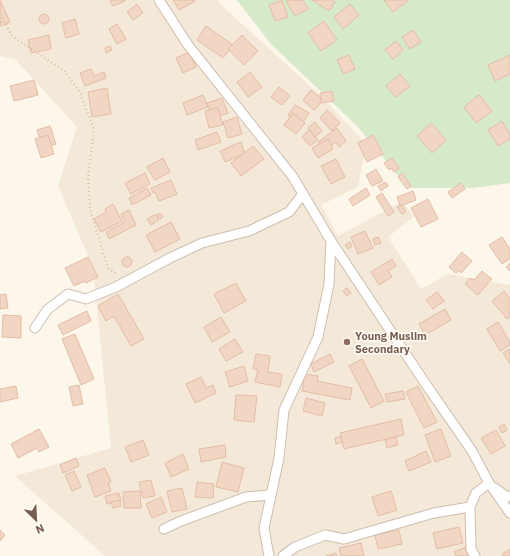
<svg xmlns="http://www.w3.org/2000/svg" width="510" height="556" font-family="'IBM Plex Sans',sans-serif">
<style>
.residential{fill:#f4e8d9}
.green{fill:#d6eac9}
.building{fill:#f1d6c3;stroke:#e4bda4}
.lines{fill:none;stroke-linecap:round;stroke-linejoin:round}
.street-casing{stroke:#cfbeb0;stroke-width:11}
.path{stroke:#d7b9a5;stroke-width:2;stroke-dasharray:1 3;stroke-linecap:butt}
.street{stroke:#fff;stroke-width:9}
.education-dot{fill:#8d6e63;stroke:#fffaf2;stroke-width:1.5}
.labels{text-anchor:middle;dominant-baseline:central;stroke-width:3.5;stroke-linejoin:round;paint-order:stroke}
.education-label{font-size:11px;font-weight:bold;fill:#785e54;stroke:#fffaf2;text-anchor:start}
</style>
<rect width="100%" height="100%" fill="#fcf6eb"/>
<path class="residential" d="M0 0H218L221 5 319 94 366 144 358 187 321 205 338 236 403 201 414 217 388 237 421 289 448 274 510 285V556H105L15 476 111 448 93 267 58 186 77 127 15 59 0 56Z"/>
<path class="green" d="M237 0H510V183L473 188H408L358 127 270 43Z"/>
<g class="building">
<path d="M0 0 10 22 0 26V23H1L0 20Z"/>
<path d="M110 0H125V1L113 6Z"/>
<path d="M173 0H194L195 1 179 10Z"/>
<path d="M282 0 288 17 275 21 269 5Z"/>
<path d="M288 0H303L308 9 295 16 286 1Z"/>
<path d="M312 0H332L335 2 329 11Z"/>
<path d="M384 0H409L393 12Z"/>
<path d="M137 4 143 13 133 20 127 12Z"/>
<path d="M350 4 359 15 343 29 334 17Z"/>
<circle cx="44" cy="19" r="5"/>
<path d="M75 19 79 34 66 38 62 23Z"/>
<path d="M324 21 337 40 321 51 308 33Z"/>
<path d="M117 24 126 39 117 44 109 29Z"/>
<path d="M206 26 233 45 223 58 197 40Z"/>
<path d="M413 30 421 42 410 49 402 37Z"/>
<path d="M49 35 51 49 31 53 28 40Z"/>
<path d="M242 35 258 51 244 65 228 49Z"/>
<path d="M396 41 403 50 393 59 385 50Z"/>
<path d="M110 46 112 50 106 53 105 48Z"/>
<path d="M189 52 196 67 183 73 176 58Z"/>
<path d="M349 55 355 69 343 74 337 60Z"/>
<path d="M510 55V74L495 81 488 65Z"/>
<path d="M91 69 94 76 104 72 106 78 85 86 80 73Z"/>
<path d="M250 72 262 87 248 97 237 82Z"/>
<path d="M400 74 410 86 396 97 386 86Z"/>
<path d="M34 80 38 95 14 101 10 86Z"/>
<path d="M279 87 290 96 282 105 271 97Z"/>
<path d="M107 88 111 114 92 117 88 92Z"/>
<path d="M311 90 323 100 314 110 303 100Z"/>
<path d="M332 91 334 101 321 103 320 93Z"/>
<path d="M203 95 208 107 187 115 183 103Z"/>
<path d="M479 95 492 111 476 123 464 107Z"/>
<path d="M222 98 228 113 213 118 207 103Z"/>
<path d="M295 105 309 113 302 124 288 115Z"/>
<path d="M218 108 223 125 209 128 205 111Z"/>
<path d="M327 110 340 123 332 131 320 118Z"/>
<path d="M293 113 305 123 296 134 284 125Z"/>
<path d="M237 117 242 134 228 138 223 122Z"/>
<path d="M502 121 510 135V139L498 146 488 130Z"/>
<path d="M315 122 322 131 315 137 308 128Z"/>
<path d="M431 123 446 140 432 153 417 136Z"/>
<path d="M50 126 56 144 43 149 37 130Z"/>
<path d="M337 128 346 141 339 147 336 142 324 151 318 142Z"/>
<path d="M309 130 318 140 310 146 302 137Z"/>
<path d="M217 132 221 142 198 150 195 140Z"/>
<path d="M48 135 54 154 41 158 35 139Z"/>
<path d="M373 135 383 154 367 162 358 143Z"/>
<path d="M328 139 333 149 318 158 312 148Z"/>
<path d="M241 142 245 154 225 162 220 151Z"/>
<path d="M253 146 264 159 241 176 231 163Z"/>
<path d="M163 158 170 172 155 180 147 167Z"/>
<path d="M392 158 399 168 394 172 391 168 389 170 384 163Z"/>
<path d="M336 159 345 177 331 184 321 166Z"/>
<path d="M376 169 383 181 372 186 366 175Z"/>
<path d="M145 173 150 184 131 194 125 183Z"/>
<path d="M402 173 411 186 407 189 398 177Z"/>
<path d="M171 180 177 194 159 201 155 192 153 193 151 188Z"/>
<path d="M386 182 388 186 381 191 378 186Z"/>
<path d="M461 183 465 189 452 198 448 192Z"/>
<path d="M147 188 151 195 132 205 129 198Z"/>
<path d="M366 188 370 195 353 206 349 199Z"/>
<path d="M413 191 416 200 400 206 397 197Z"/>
<path d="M382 193 394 212 388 216 376 197Z"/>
<path d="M428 199 438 219 421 227 411 208Z"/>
<path d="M113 204 122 221 101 232 94 219 106 212 105 209Z"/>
<path d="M402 205 406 212 402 214 397 207Z"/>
<path d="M129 210 136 225 109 239 106 232 125 222 121 214Z"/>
<circle cx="160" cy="216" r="2.5"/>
<path d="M156 214 159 220 151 225 147 219Z"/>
<path d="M171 222 180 239 155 252 146 235Z"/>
<path d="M365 231 373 248 358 254 351 237Z"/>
<path d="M378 237 381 243 375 245 373 239Z"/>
<path d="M502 237 510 249V259L502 264 489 245Z"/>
<path d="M350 242 352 246 348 249 345 245Z"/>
<path d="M462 252 472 261 461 273 459 271 456 273 449 267Z"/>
<path d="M88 257 98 277 86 283 85 281 74 286 65 268Z"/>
<circle cx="127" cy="262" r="5"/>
<path d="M392 259 396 266 388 271 392 277 379 285 371 272Z"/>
<path d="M510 263V271L506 267Z"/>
<path d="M482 271 492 279 478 295 465 284 470 278 474 280Z"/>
<path d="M236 283 246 301 224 313 214 294Z"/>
<path d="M347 288 351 293 347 296 343 291Z"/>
<path d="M504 291 510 298V317L507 319 492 301Z"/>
<path d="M437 292 444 301 433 309 426 300Z"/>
<path d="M6 294 8 308 0 309V295Z"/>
<path d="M118 294 144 339 131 346 114 316 106 321 98 306Z"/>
<path d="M445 309 451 320 425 335 419 324Z"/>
<path d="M87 311 91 321 63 335 58 325Z"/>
<path d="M3 315 21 316V338L2 337Z"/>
<path d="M221 317 230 332 212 342 204 327Z"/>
<path d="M498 322 510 342V345L500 351 487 329Z"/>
<path d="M75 334 94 379 81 385 62 339Z"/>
<path d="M235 339 243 352 226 361 219 349Z"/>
<path d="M510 349V364L503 353Z"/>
<path d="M256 354 270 356 268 372 282 374 280 387 255 382 258 370 253 369Z"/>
<path d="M330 354 334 362 314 372 311 364Z"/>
<path d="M362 359 384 401 371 408 349 366Z"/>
<path d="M244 366 248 381 230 387 225 372Z"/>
<path d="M305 374 318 376 317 381 352 388 350 400 302 391Z"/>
<path d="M201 377 206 388 213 385 216 393 195 403 186 384Z"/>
<path d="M79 385 83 404 73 406 69 387Z"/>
<path d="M16 386 18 398 0 402V389Z"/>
<path d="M418 386 437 422 424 428 406 392Z"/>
<path d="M403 391 405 399 387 402 385 394Z"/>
<path d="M236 395 257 396 254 422 234 420Z"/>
<path d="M306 398 325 403 322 416 303 411Z"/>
<path d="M401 419 404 435 344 449 340 433Z"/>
<path d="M504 424 507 430 502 433 499 427Z"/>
<path d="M39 429 49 447 39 452 37 448 18 458 11 444Z"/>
<path d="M441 429 451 456 435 462 425 435Z"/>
<path d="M496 430 505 446 491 454 481 438Z"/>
<path d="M341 436 342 442 336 444 335 438Z"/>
<path d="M396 437 398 445 387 448 385 440Z"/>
<path d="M143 440 149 455 131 462 125 447Z"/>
<path d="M225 445 226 457 201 462 199 449Z"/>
<path d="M426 451 431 462 409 471 405 461Z"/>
<path d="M183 454 189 469 171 477 165 463Z"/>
<path d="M76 458 79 466 63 473 60 465Z"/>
<path d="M222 462 244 468 238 492 216 487Z"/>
<path d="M105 468 111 482 108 483 111 491 95 497 87 475Z"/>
<path d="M74 471 81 487 72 491 65 475Z"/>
<path d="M151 480 155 496 143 498 139 482Z"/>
<path d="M197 482 214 484 213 498 195 497Z"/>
<path d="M182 488 187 509 172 512 167 491Z"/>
<path d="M140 491 141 508H124L123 492Z"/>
<path d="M391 491 397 510 378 516 372 497Z"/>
<path d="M119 493 121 501 107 504 105 496Z"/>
<path d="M161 497 167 512 152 518 146 504Z"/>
<path d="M120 500 121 506 113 508 111 502Z"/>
<path d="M459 527 463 543 437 549 433 533Z"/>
<path d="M0 530 5 535 0 541Z"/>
<path d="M399 530 402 544 378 549 375 535Z"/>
<path d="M361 543 364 556H341L339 548Z"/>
<path d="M466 547 470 556H456L454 552Z"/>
<path d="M510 549V556H503L502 554Z"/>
<path d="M336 553 337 556H326Z"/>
</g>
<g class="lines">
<defs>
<g id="street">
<path d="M159 0 188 45 293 177 331 241 425 383 472 451 489 483 510 513"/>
<path d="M35 328 47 310 68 294 86 299 116 287 170 258 202 243 249 231 289 212 303 194"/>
<path d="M495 488 507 497 510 496"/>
<path d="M470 507 471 549 475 556"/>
<path d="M164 529 181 521 246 497 271 495"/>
<path d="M269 556 264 528 279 458 284 410 318 337 329 284 331 241"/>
<path d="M283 556 295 547 325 535 344 539 434 513 470 507 476 493 489 483"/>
</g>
</defs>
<use href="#street" class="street-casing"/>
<path class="path" d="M0 14 12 36 63 70 80 92 94 130 88 178 90 209 108 268 118 275"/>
<use href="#street" class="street"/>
</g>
<circle class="education-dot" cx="347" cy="342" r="4"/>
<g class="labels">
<g class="education-label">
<text x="355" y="336">Young Muslim<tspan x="355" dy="13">Secondary</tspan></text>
</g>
</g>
<g transform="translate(36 520) rotate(156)" stroke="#fffaf2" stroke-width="3" paint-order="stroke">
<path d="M0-3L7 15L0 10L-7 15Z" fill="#785d4e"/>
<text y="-6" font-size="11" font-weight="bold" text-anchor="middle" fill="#785d4e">N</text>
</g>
</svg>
